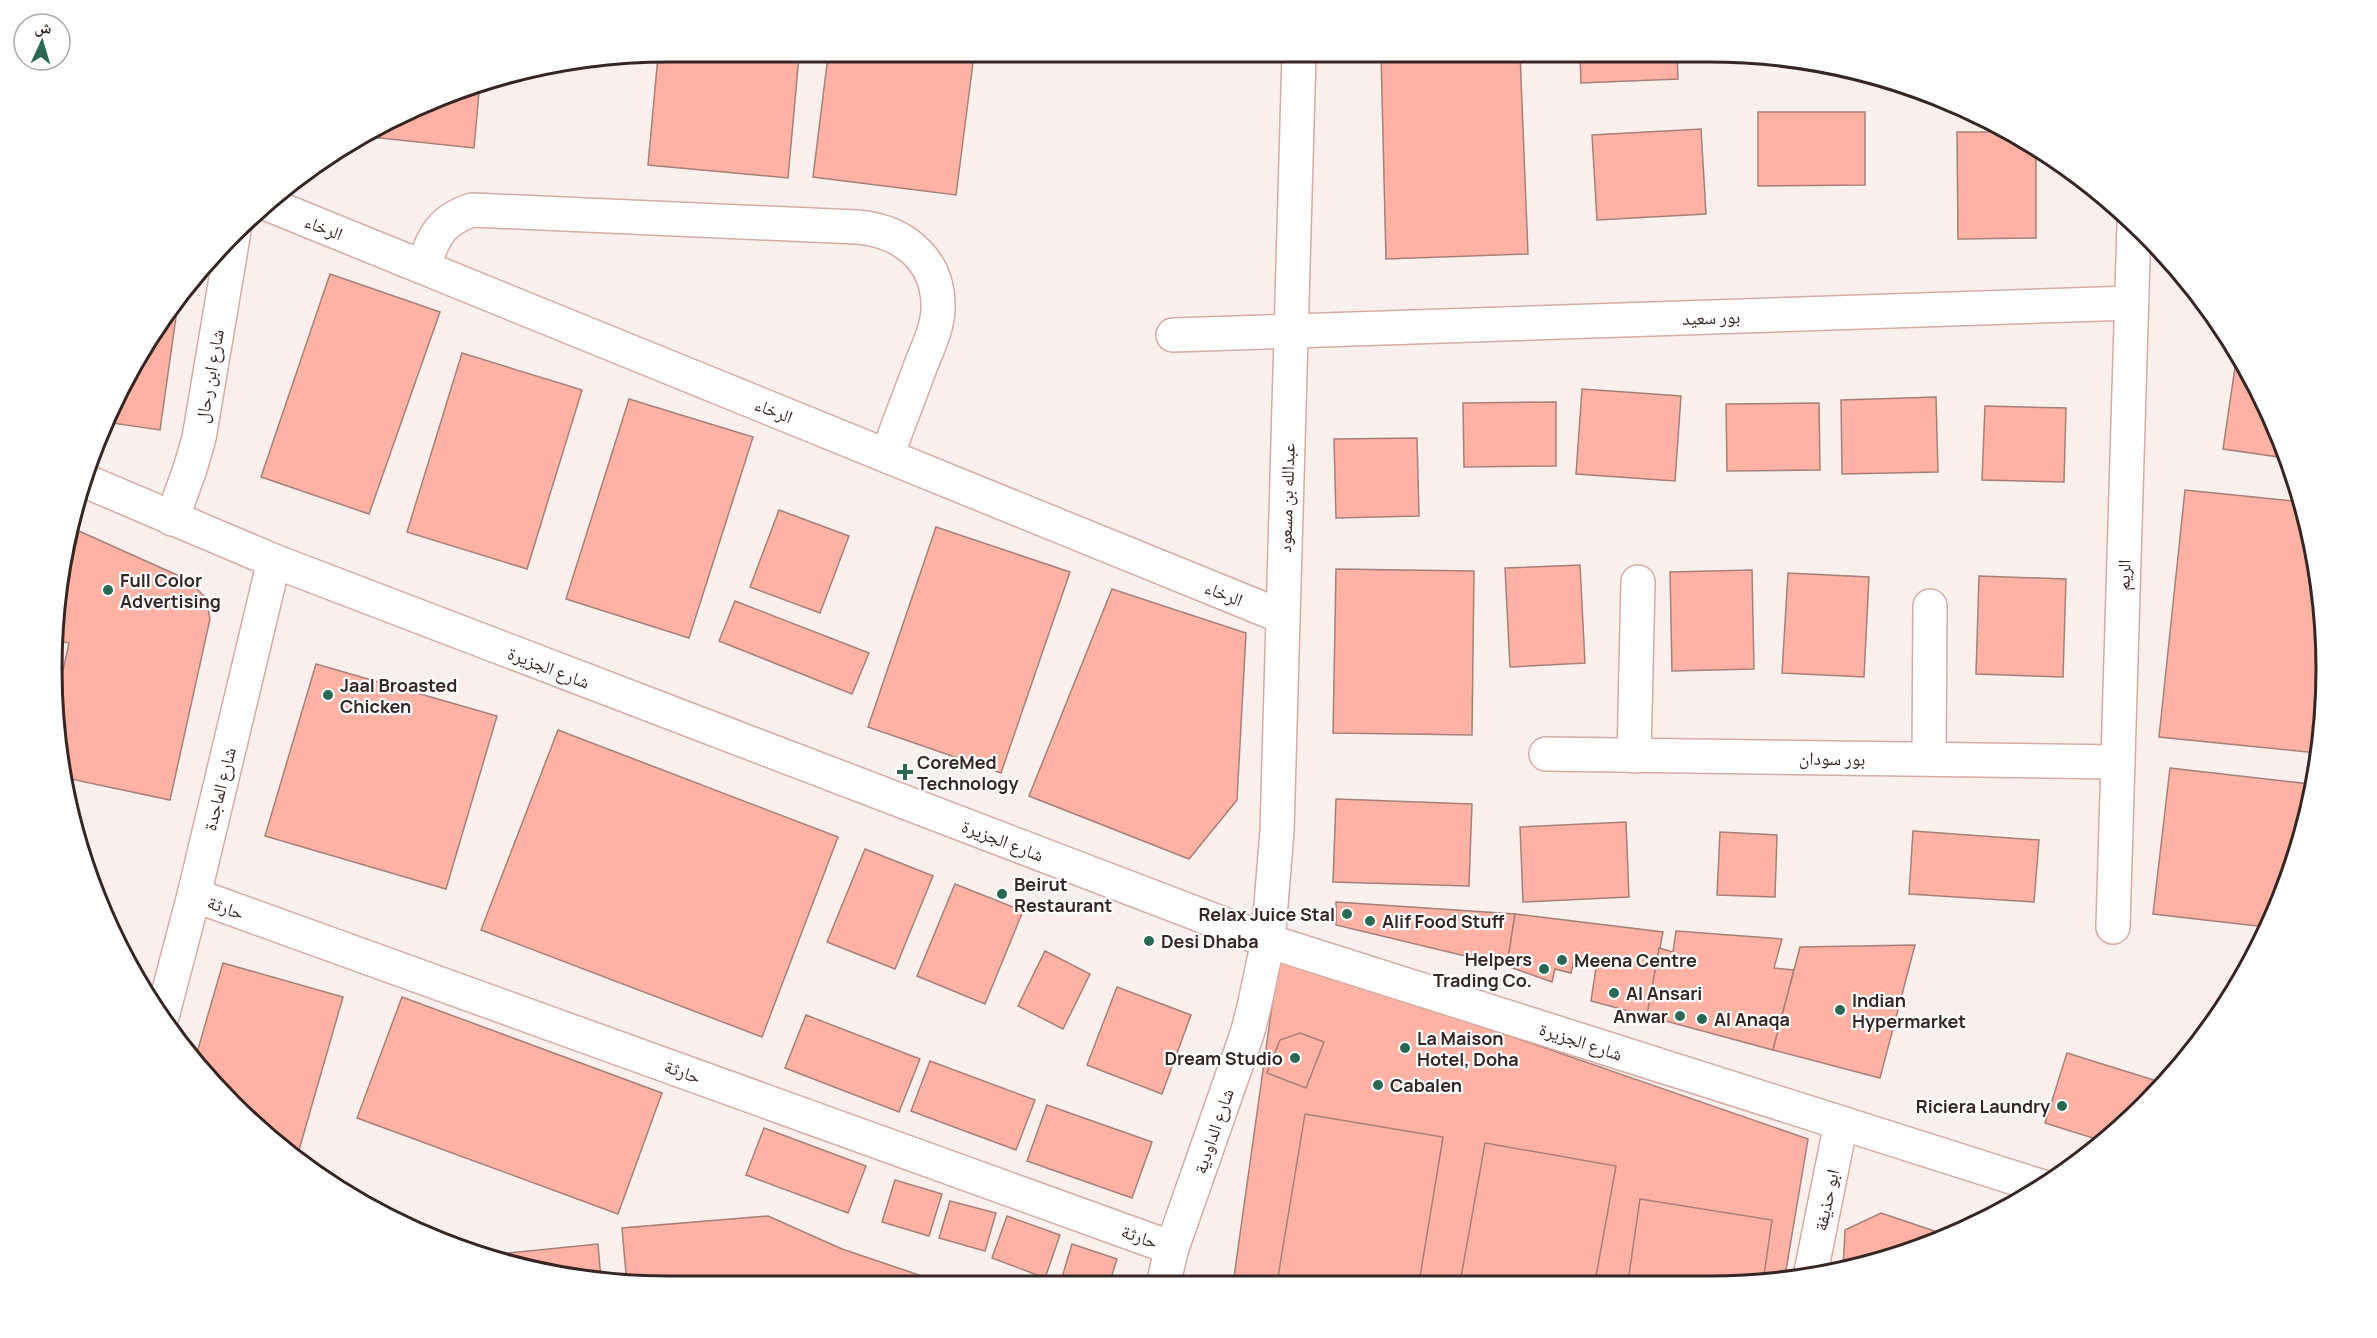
<svg xmlns="http://www.w3.org/2000/svg" width="2377" height="1338" font-family="Manrope,'Noto Naskh Arabic',sans-serif">
<style>
.building{fill:#fdb2a4;stroke:#a67f78;stroke-width:1.5}
.lines{fill:none;stroke-linecap:round;stroke-linejoin:round}
.minor-casing{stroke:#d5aca3;stroke-width:36}
.minor{stroke:#fff;stroke-width:33}
.poi-dot{fill:#2a6853;stroke:#fff;stroke-width:2}
.labels{text-anchor:middle;dominant-baseline:central;stroke-width:4.5;stroke-linejoin:round;paint-order:stroke}
.street-label{font-size:18px;fill:#362623;stroke:#fff}
.poi-label{font-size:18px;font-weight:bold;fill:#362623;stroke:#fff;text-anchor:start}
.rim{fill:none;stroke:#362623;stroke-width:3}
</style>
<rect width="100%" height="100%" fill="#f9f0ee"/>
<g class="building">
<path d="M1520 53 1528 254 1386 259 1381 54Z"/>
<path d="M1580 53H1677L1678 79 1581 83Z"/>
<path d="M1754 53 1781 58 1755 63Z"/>
<path d="M974 55 956 195 813 177 828 56Z"/>
<path d="M588 56H605L604 62 578 59Z"/>
<path d="M658 56H799L788 178 648 165Z"/>
<path d="M480 81 474 148 361 136 395 115Z"/>
<path d="M1758 112H1865V185L1758 186Z"/>
<path d="M1701 129 1706 214 1597 220 1592 135Z"/>
<path d="M1957 132H2012L2036 147V238L1958 239Z"/>
<path d="M330 274 440 312 369 514 261 477Z"/>
<path d="M179 296 160 430 105 422 115 396 155 325Z"/>
<path d="M462 353 582 390 527 569 407 532Z"/>
<path d="M2237 354 2262 396 2286 458 2223 449Z"/>
<path d="M1582 389 1681 396 1675 481 1576 474Z"/>
<path d="M1936 397 1938 472 1842 474 1841 400Z"/>
<path d="M629 399 753 437 689 638 566 599Z"/>
<path d="M1556 402V466L1464 467 1463 403Z"/>
<path d="M1819 403 1820 470 1727 471 1726 404Z"/>
<path d="M1985 406 2066 408 2064 482 1982 480Z"/>
<path d="M1417 438 1419 516 1336 518 1334 439Z"/>
<path d="M2185 490 2302 502 2325 629 2322 711 2317 753 2159 737Z"/>
<path d="M779 510 849 536 820 613 750 587Z"/>
<path d="M936 527 1070 572 1001 773 868 727Z"/>
<path d="M79 531 188 580 206 598 210 619 170 800 61 777 53 716 69 643 55 640Z"/>
<path d="M1580 565 1585 663 1510 667 1505 568Z"/>
<path d="M1336 569 1474 571 1472 735 1333 733Z"/>
<path d="M1752 570 1754 669 1672 671 1670 572Z"/>
<path d="M1788 573 1869 577 1864 677 1782 673Z"/>
<path d="M1979 576 2066 579 2063 677 1976 674Z"/>
<path d="M1112 589 1246 633 1237 800 1189 859 1029 796Z"/>
<path d="M735 601 869 653 852 694 719 641Z"/>
<path d="M316 664 497 716 446 889 265 836Z"/>
<path d="M558 730 838 837 762 1037 481 930Z"/>
<path d="M2170 768 2310 784 2307 809 2293 868 2266 927 2153 914Z"/>
<path d="M1336 799 1472 804 1469 886 1333 882Z"/>
<path d="M1626 822 1629 897 1523 902 1520 827Z"/>
<path d="M1913 831 2039 840 2034 902 1909 894Z"/>
<path d="M1720 832 1777 835 1775 897 1717 895Z"/>
<path d="M865 849 933 876 895 969 827 942Z"/>
<path d="M955 884 1023 911 985 1004 917 976Z"/>
<path d="M1336 902 1515 914 1507 966 1336 925Z"/>
<path d="M1515 914 1663 932 1647 1016 1591 1001 1597 961 1575 956 1571 973 1555 969 1552 982 1507 966Z"/>
<path d="M1676 931 1782 939 1774 968 1794 970 1773 1050 1647 1016 1659 948 1673 952Z"/>
<path d="M1915 945 1880 1078 1773 1050 1800 947Z"/>
<path d="M1045 951 1090 974 1063 1029 1018 1006Z"/>
<path d="M1279 956 1808 1139 1784 1282 1233 1284Z"/>
<path d="M223 963 343 997 297 1157 262 1134 204 1076 194 1063Z"/>
<path d="M1117 987 1191 1015 1162 1094 1087 1065Z"/>
<path d="M402 997 662 1093 618 1214 357 1118Z"/>
<path d="M806 1015 920 1059 899 1112 785 1068Z"/>
<path d="M1300 1033 1324 1042 1306 1088 1267 1073 1280 1040Z"/>
<path d="M2067 1053 2157 1081 2153 1096 2145 1106 2102 1141 2045 1123Z"/>
<path d="M930 1061 1035 1100 1016 1150 911 1111Z"/>
<path d="M1047 1105 1152 1142 1132 1198 1027 1161Z"/>
<path d="M1305 1114 1443 1137 1419 1283H1277Z"/>
<path d="M764 1128 866 1166 848 1213 746 1175Z"/>
<path d="M1485 1143 1616 1166 1595 1282 1460 1283Z"/>
<path d="M895 1180 942 1194 929 1236 882 1222Z"/>
<path d="M1640 1199 1772 1220 1763 1282H1628Z"/>
<path d="M950 1201 996 1213 985 1251 939 1238Z"/>
<path d="M1881 1213 1946 1235 1907 1254 1843 1269 1845 1230Z"/>
<path d="M768 1216 842 1249 925 1277V1285H627L622 1228Z"/>
<path d="M1007 1216 1060 1235 1045 1278 992 1258Z"/>
<path d="M598 1244 601 1280 479 1256Z"/>
<path d="M1072 1244 1117 1259 1109 1284H1060Z"/>
</g>
<g class="lines">
<defs>
<g id="minor">
<path d="M265 203 1283 617"/>
<path d="M423 267C434 237 439 221 472 210L856 227C902 230 939 259 938 308 938 327 928 347 921 365 910 395 898 425 887 456"/>
<path d="M1173 335 2131 303"/>
<path d="M83 480 274 561 1268 941 2043 1187"/>
<path d="M172 519 190 469 199 438 234 231"/>
<path d="M1546 754 2118 762"/>
<path d="M1634 756 1638 582"/>
<path d="M1929 759 1930 606"/>
<path d="M194 895 1172 1248"/>
<path d="M2113 927 2134 224"/>
<path d="M162 1017 194 895 274 561"/>
<path d="M1810 1277 1841 1123"/>
<path d="M1163 1284 1172 1248 1247 1034 1254 1007 1268 941 1277 831 1299 54"/>
</g>
</defs>
<use href="#minor" class="minor-casing"/>
<use href="#minor" class="minor"/>
</g>
<g class="poi-dot">
<circle cx="108" cy="590" r="6"/>
<circle cx="328" cy="695" r="6"/>
<path d="M902 763h6v6h6v6h-6v6h-6v-6h-6v-6h6z"/>
<circle cx="1002" cy="894" r="6"/>
<circle cx="1347" cy="914" r="6"/>
<circle cx="1370" cy="921" r="6"/>
<circle cx="1149" cy="941" r="6"/>
<circle cx="1562" cy="960" r="6"/>
<circle cx="1544" cy="969" r="6"/>
<circle cx="1614" cy="993" r="6"/>
<circle cx="1840" cy="1010" r="6"/>
<circle cx="1680" cy="1016" r="6"/>
<circle cx="1702" cy="1019" r="6"/>
<circle cx="1405" cy="1048" r="6"/>
<circle cx="1295" cy="1058" r="6"/>
<circle cx="1378" cy="1085" r="6"/>
<circle cx="2062" cy="1106" r="6"/>
</g>
<g class="labels">
<g class="street-label">
<text transform="translate(324 227) rotate(22)">الرخاء</text>
<text transform="translate(1711 317) rotate(-2)">بور سعيد</text>
<text transform="translate(209 376) rotate(-80)">شارع ابن رحال</text>
<text transform="translate(774 410) rotate(22)">الرخاء</text>
<text transform="translate(1286 498) rotate(-88)">عبدالله بن مسعود</text>
<text transform="translate(2123 575) rotate(-88)">الريم</text>
<text transform="translate(1224 593) rotate(22)">الرخاء</text>
<text transform="translate(549 667) rotate(21)">شارع الجزيرة</text>
<text transform="translate(1832 758) rotate(1)">بور سودان</text>
<text transform="translate(219 789) rotate(-76)">شارع الماجدة</text>
<text transform="translate(1003 840) rotate(21)">شارع الجزيرة</text>
<text transform="translate(226 907) rotate(20)">حارثة</text>
<text transform="translate(1581 1041) rotate(18)">شارع الجزيرة</text>
<text transform="translate(683 1071) rotate(20)">حارثة</text>
<text transform="translate(1213 1131) rotate(-71)">شارع الداودية</text>
<text transform="translate(1826 1200) rotate(-78)">ابو حذيفة</text>
<text transform="translate(1140 1236) rotate(20)">حارثة</text>
</g>
<g class="poi-label">
<text x="120" y="580">Full Color<tspan x="120" dy="21">Advertising</tspan></text>
<text x="340" y="685">Jaal Broasted<tspan x="340" dy="21">Chicken</tspan></text>
<text x="917" y="762">CoreMed<tspan x="917" dy="21">Technology</tspan></text>
<text x="1014" y="884">Beirut<tspan x="1014" dy="21">Restaurant</tspan></text>
<text x="1335" y="914" text-anchor="end">Relax Juice Stal</text>
<text x="1382" y="921">Alif Food Stuff</text>
<text x="1161" y="941">Desi Dhaba</text>
<text x="1532" y="959" text-anchor="end">Helpers<tspan x="1532" dy="21">Trading Co.</tspan></text>
<text x="1574" y="960">Meena Centre</text>
<text x="1626" y="993">Al Ansari</text>
<text x="1852" y="1000">Indian<tspan x="1852" dy="21">Hypermarket</tspan></text>
<text x="1668" y="1016" text-anchor="end">Anwar</text>
<text x="1714" y="1019">Al Anaqa</text>
<text x="1417" y="1038">La Maison<tspan x="1417" dy="21">Hotel, Doha</tspan></text>
<text x="1283" y="1058" text-anchor="end">Dream Studio</text>
<text x="1390" y="1085">Cabalen</text>
<text x="2050" y="1106" text-anchor="end">Riciera Laundry</text>
</g>
</g>
<path d="M0 0H2377V1338H0ZM669 62H1709A607 607 0 0 1 2316 669V669A607 607 0 0 1 1709 1276H669A607 607 0 0 1 62 669V669A607 607 0 0 1 669 62Z" fill="#fff" fill-rule="evenodd"/>
<path class="rim" d="M669 62H1709A607 607 0 0 1 2316 669V669A607 607 0 0 1 1709 1276H669A607 607 0 0 1 62 669V669A607 607 0 0 1 669 62Z"/>
<g transform="translate(42 42) rotate(4)"><circle r="28" fill="#ffffff" stroke="#afa8a7" stroke-width="1.5"/>
<path d="M0-4.5L10 22L0 15L-10 22Z" fill="#2a6853"/>
<text y="-9" font-size="16" font-weight="bold" text-anchor="middle" fill="#362623">ش</text>
</g>
</svg>
